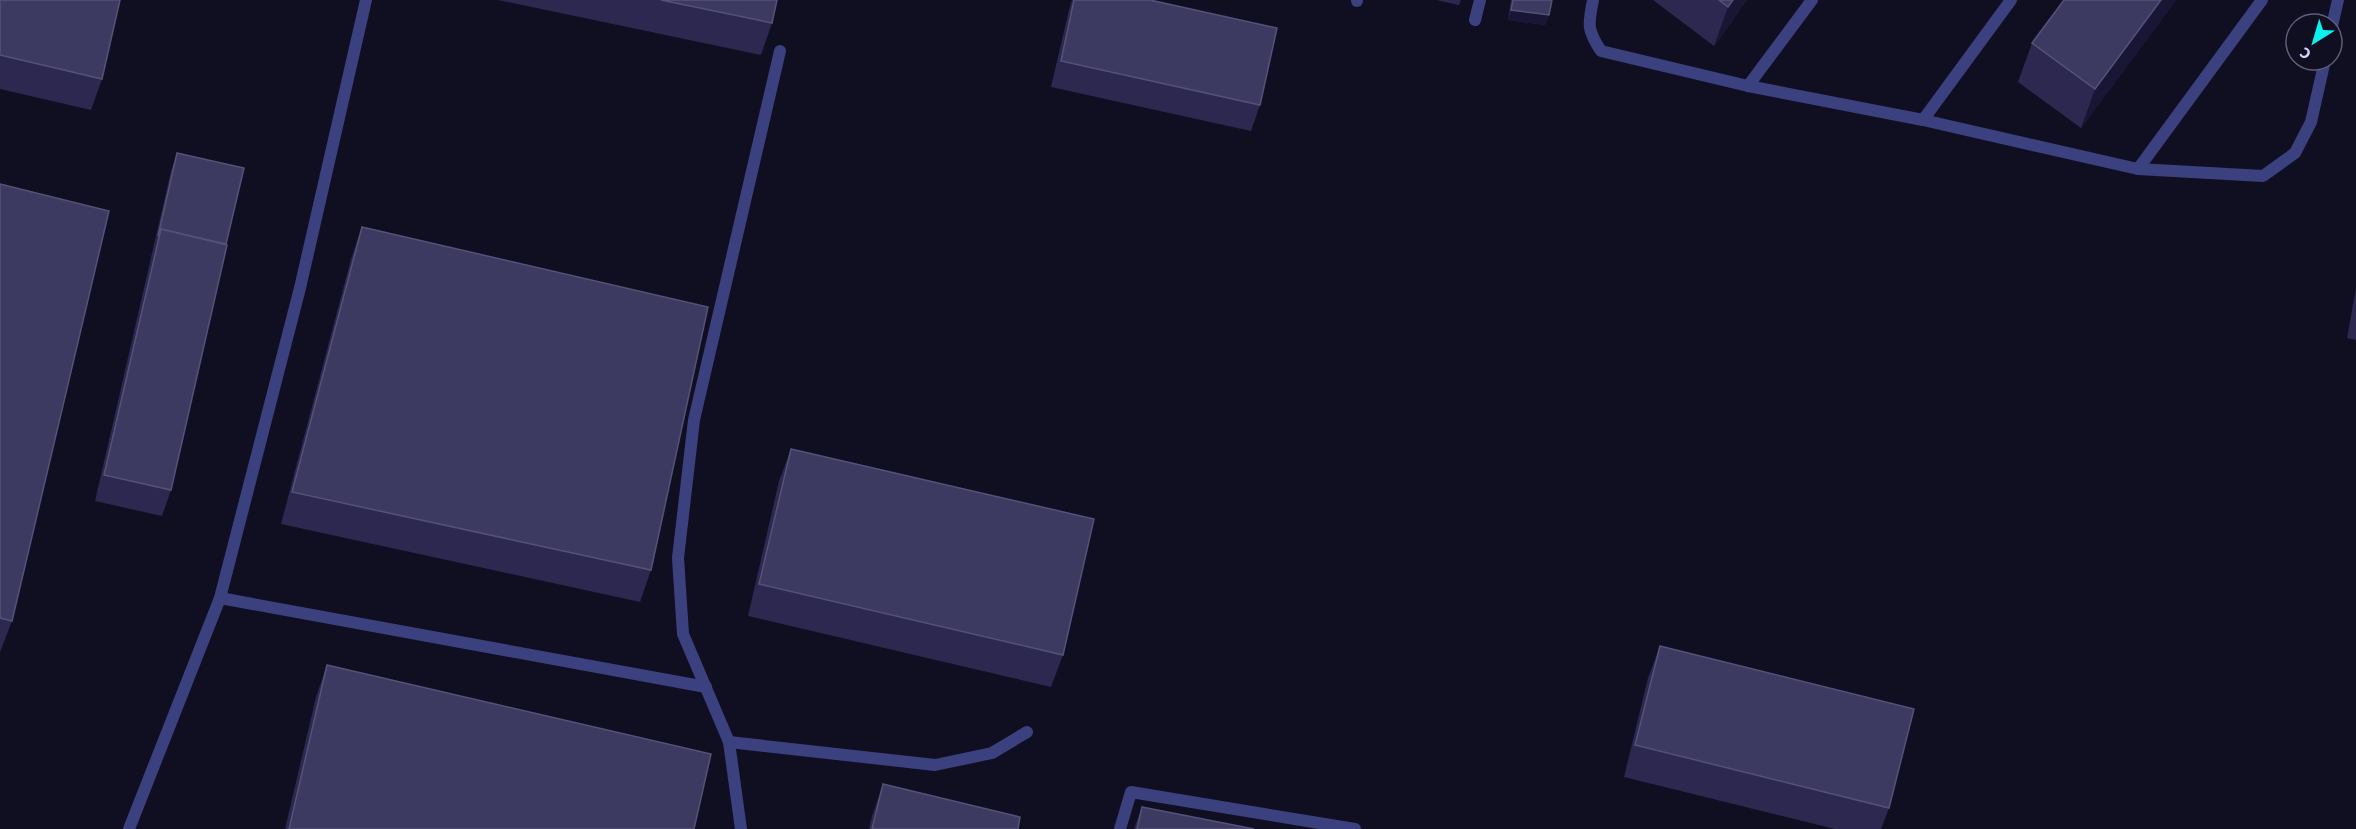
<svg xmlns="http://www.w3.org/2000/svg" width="2356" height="829" font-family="'Source Sans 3',sans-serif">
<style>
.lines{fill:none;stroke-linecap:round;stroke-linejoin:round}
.lane{stroke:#3b417f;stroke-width:12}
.wall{fill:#2c284f}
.shaded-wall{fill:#191635}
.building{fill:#3d3a62;stroke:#55527a;stroke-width:1.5}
</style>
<rect width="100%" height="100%" fill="#100f22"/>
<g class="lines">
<g class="lane">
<path d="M1593 0C1588 25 1587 30 1601 51L1748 86 1923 120 2138 169 2263 176 2295 153 2311 122 2325 60"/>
<path d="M1357 1V0"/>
<path d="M1475 20 1480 0"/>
<path d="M2332 26 2338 0"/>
<path d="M1748 86 1812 0"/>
<path d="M1923 120 2011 0"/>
<path d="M2138 169 2262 0"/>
<path d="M220 598 706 687"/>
<path d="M729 742 935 765 992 753 1027 732"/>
<path d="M129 829 220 598 300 288 366 0"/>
<path d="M741 829 729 742 683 634 678 558 694 420 780 51"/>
<path d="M1120 829 1131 792 1355 829"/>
</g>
</g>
<g class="wall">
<path d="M0 0 102 79 91 110 0 89Z"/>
<path d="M498 0H777L772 23 761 55Z"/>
<path d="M1072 0H1150L1260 105 1251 131 1051 87 1069 10Z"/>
<path d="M1436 0H1461L1459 5Z"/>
<path d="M1511 0H1552L1549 15 1545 25 1508 20Z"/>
<path d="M1653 0H1747L1714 46Z"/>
<path d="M2176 0 2081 128 2018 82 2032 43Z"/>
<path d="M177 153 171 490 162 516 95 501 171 171Z"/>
<path d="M0 184 12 621 0 652Z"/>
<path d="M362 227 651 570 640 602 281 524 351 259Z"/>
<path d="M2356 288V340L2347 338Z"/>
<path d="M791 449 1063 655 1051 687 748 616 779 481Z"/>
<path d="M1660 646 1889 808 1881 829H1835L1624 777 1648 678Z"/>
<path d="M327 665 694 829H285L316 697Z"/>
<path d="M883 784 1018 829H869L872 816Z"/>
<path d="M1142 807 1254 829H1134Z"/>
</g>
<g class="shaded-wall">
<path d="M1733 0H1747L1714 46 1728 7Z"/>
<path d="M2161 0H2176L2081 128 2095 89Z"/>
<path d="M1511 10 1549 15 1545 25 1508 20Z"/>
</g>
<g class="building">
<path d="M0 0H120L102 79 0 55Z"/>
<path d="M661 0H777L772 23Z"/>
<path d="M1074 0H1150L1277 28 1260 105 1061 61Z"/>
<path d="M1513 0H1552L1549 15 1511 10Z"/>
<path d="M1719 0H1733L1728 7Z"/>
<path d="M2064 0H2161L2095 89 2032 43Z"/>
<path d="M177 153 244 168 226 244 161 229 158 236Z"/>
<path d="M0 184 109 211 12 621 0 618Z"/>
<path d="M362 227 708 307 651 570 292 492Z"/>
<path d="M161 229 227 245 171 490 104 475Z"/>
<path d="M791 449 1094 519 1063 655 759 584Z"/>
<path d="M1660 646 1914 709 1889 808 1635 745Z"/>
<path d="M327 665 711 754 694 829H289Z"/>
<path d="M883 784 1020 817 1018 829H872Z"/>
<path d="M1142 807 1254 829H1137Z"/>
</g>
<g transform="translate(2314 42) rotate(217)"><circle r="28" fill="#100f22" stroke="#5e5d7a" stroke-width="1.5"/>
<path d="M0-4.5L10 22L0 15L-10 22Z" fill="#09f2ed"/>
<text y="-9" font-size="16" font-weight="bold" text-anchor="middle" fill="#d2d2fd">С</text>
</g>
</svg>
